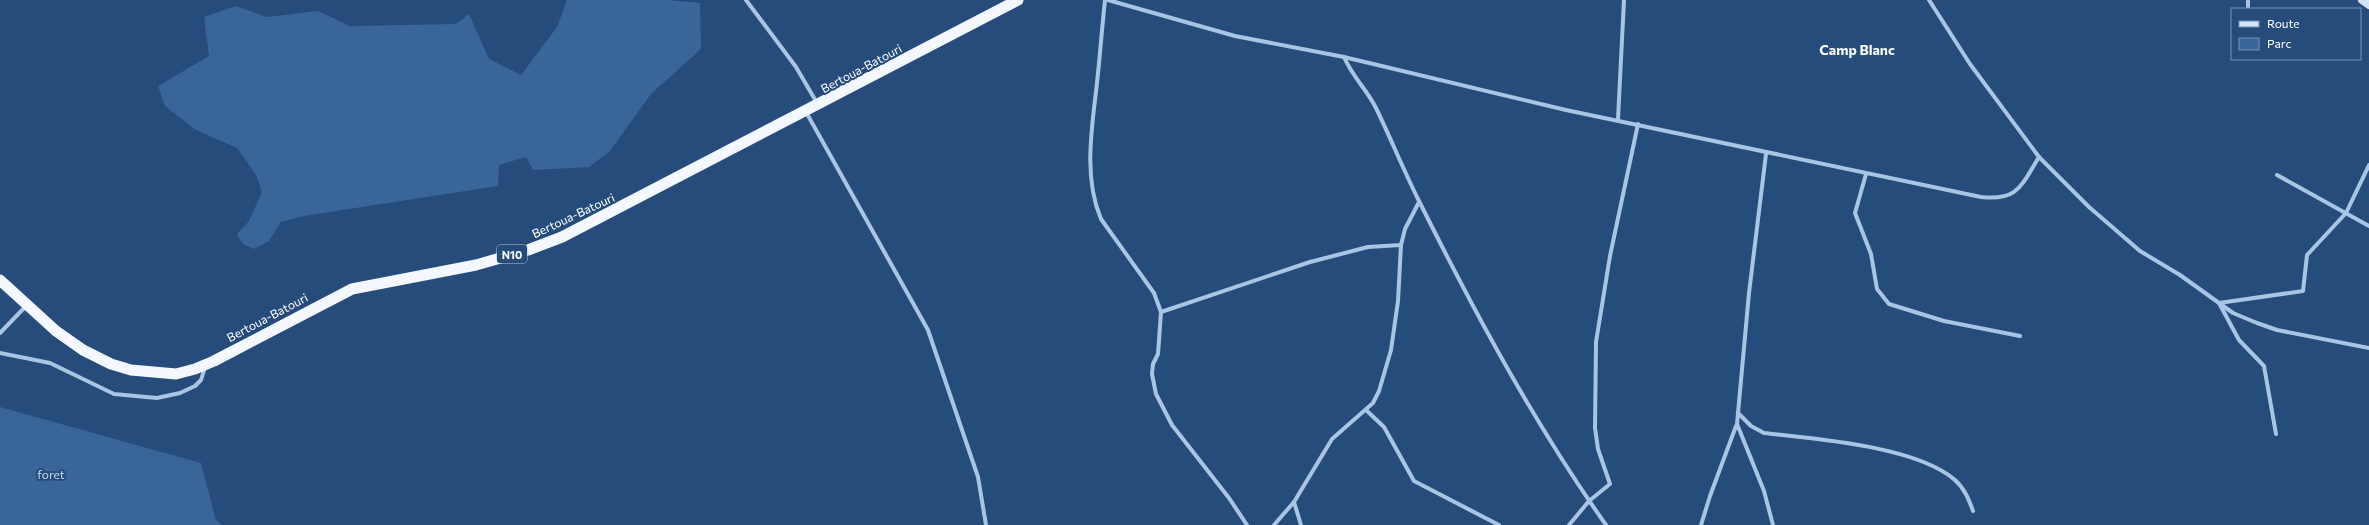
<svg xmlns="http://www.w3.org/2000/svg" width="2369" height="525" font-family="Commissioner,sans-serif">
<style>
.green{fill:#396599}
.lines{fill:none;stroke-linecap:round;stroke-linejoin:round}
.minor{stroke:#a9c5e4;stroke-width:4}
.secondary{stroke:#d2e1f4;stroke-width:8}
.trunk{stroke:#f4f8fe;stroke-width:11}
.labels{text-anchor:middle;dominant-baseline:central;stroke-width:4;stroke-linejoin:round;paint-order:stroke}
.shield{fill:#254c7b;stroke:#bec9d7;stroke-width:1}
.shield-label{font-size:11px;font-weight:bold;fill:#fff}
.street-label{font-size:12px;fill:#fff;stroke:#254c7b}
.park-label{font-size:12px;fill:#ccdef4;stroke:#254c7b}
.quarter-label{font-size:14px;font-weight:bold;fill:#fff;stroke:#254c7b}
</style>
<rect width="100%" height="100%" fill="#254c7b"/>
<g class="green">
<path d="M567 0H667L700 3 701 49 651 94 610 151 589 167 533 170 526 157 499 165 498 186 304 216 281 222 269 241 254 249 243 244 237 234 249 221 262 192 256 175 237 148 196 130 165 106 158 86 209 56 204 17 236 6 267 17 318 11 350 26 456 24 469 14 489 59 521 75 557 27Z"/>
<path d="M0 407 201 463 216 520 222 525H0Z"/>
</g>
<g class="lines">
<g class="minor">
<path d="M746 0 796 67 817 103"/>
<path d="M1105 0C1102 28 1100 55 1097 83 1092 127 1083 177 1101 219L1154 293 1161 312 1158 354 1153 364 1152 374 1156 394 1172 425 1229 498 1247 525"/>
<path d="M1108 0 1235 36 1344 57C1352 76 1367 90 1376 108 1391 139 1404 171 1419 201 1475 313 1534 423 1606 525"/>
<path d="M1929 0 1970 64 2039 157 2089 207 2140 251 2180 275 2233 313 2257 323 2277 330 2369 348"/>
<path d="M2248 9V0"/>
<path d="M1344 57 1566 110 1981 197C2018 201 2021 186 2039 157"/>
<path d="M806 112 928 330 978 477 986 525"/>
<path d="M1618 119 1624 0"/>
<path d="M1766 154 1749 293 1737 424 1764 491 1773 525"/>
<path d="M1866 174 1855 213 1871 254 1877 289 1889 304 1944 321 2020 336"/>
<path d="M2277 175 2369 226"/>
<path d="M1161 312 1310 262 1368 247 1401 245"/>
<path d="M0 333 26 306"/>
<path d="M0 353 50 363 114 394 157 398 180 393 195 386 201 380 205 367"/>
<path d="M1366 410 1384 427 1414 481 1499 525"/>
<path d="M1738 413 1751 426 1764 433C1816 439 1916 446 1955 480 1965 489 1969 500 1973 511"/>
<path d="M2276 434 2264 366 2239 340 2219 303 2303 291 2307 255 2346 213 2369 165"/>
<path d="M1294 502 1301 525"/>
<path d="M1274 525 1294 502 1332 439 1373 403 1379 391 1391 350 1398 301 1401 245 1405 229 1419 202"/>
<path d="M1569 525 1589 501 1610 484 1598 449 1595 428 1596 342 1610 256 1638 124"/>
<path d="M1701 525 1710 496 1736 426"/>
</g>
<path class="secondary" d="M2362 0 2369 5"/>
<path class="trunk" d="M0 280 56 331 83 350 111 364 131 370 176 374 195 369 214 361 352 289 476 265 528 250 562 237 1018 0"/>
</g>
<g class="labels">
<rect class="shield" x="497" y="245" width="30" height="18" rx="3"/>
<g class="shield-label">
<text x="512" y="254">N10</text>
</g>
<g class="street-label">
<text transform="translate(861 68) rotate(-28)">Bertoua-Batouri</text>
<text transform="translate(573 215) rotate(-25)">Bertoua-Batouri</text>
<text transform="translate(267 317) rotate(-28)">Bertoua-Batouri</text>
</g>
<g class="park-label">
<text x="51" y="474">foret</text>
</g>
<g class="quarter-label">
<text x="1857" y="49">Camp Blanc</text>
</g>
</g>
<rect x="2231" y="8" width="130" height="52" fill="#254c7b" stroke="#7c94b0"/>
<rect x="2239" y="21" width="20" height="6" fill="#d2e1f4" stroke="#7c94b0"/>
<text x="2267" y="28" font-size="12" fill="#ffffff">Route</text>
<rect x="2239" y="38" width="20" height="12" fill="#396599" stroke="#7c94b0"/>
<text x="2267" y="48" font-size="12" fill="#ffffff">Parc</text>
</svg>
